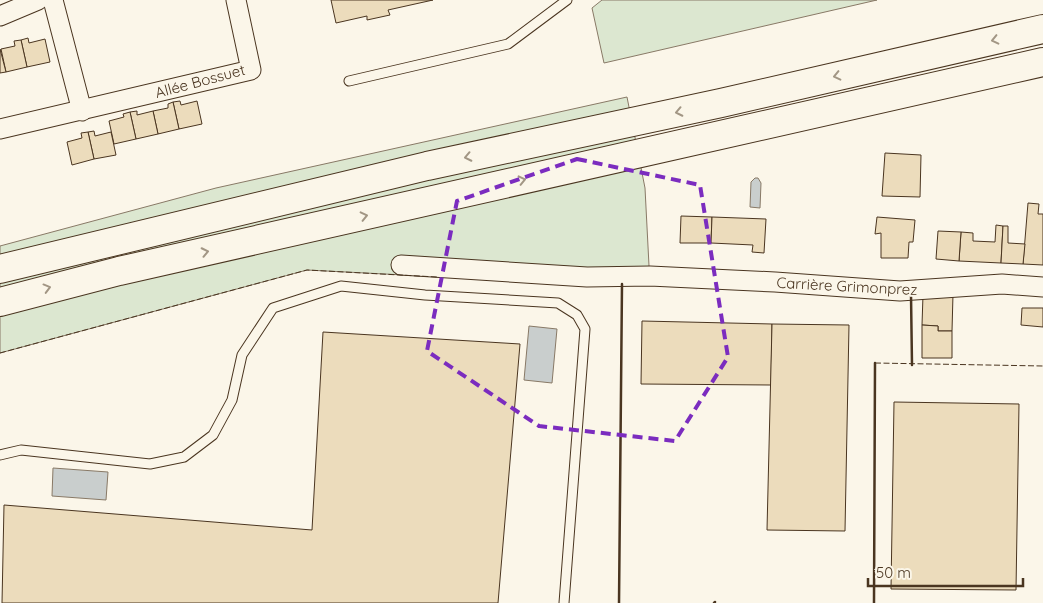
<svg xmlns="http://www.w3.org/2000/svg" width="1043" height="603" font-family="Quicksand,sans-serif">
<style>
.green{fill:#dce7d0;stroke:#887966}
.water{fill:#c9cecd;stroke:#887966}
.building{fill:#ecdcbc;stroke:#4a3520}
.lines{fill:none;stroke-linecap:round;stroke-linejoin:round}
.service-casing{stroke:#4a3520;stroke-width:11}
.minor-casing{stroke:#4a3520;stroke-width:21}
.primary-casing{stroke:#4a3520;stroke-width:30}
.service{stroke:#fbf6e9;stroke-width:9}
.minor{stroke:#fbf6e9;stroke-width:19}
.primary{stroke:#fbf6e9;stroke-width:28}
.fence{stroke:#4a3520;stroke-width:1;stroke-dasharray:6 2.5;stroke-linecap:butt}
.wall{stroke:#4a3520;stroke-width:2.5}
.oneway{stroke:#a29684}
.marked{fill:none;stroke:#7b2cbf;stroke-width:4;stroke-dasharray:10 6;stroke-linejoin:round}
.labels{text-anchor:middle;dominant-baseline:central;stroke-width:4;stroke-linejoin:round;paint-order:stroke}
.street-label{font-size:15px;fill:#4a3520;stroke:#fbf6e9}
</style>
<rect width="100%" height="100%" fill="#fbf6e9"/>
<g class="green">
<path d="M602 0H877L604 63 592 8Z"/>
<path d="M627 97 645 188 650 285 579 284 307 270 0 353V246L216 188Z"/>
</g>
<g class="water">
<path d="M755 178H758L761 183 760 208 750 207 751 182Z"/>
<path d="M529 326 557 329 552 383 524 380Z"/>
<path d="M53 468 108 472 106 500 52 496Z"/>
</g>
<g class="building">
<path d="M331 0H433L388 10 390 15 367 20V16L336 23Z"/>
<path d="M28 38 29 43 45 39 50 62 27 67 21 40Z"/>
<path d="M21 40 27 67 6 72 1 49 15 46 14 41Z"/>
<path d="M0 49 6 72 0 73Z"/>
<path d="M180 101 181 105 197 101 202 124 179 129 173 102Z"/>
<path d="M173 102 179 129 158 134 153 111 168 108V104Z"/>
<path d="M137 111V115L153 111 158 134 136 139 130 112Z"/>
<path d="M130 112 136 139 114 144 109 121 124 117 123 114Z"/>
<path d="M94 131 95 136 111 132 116 155 94 159 88 132Z"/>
<path d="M88 132 94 159 72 165 67 142 82 138 81 133Z"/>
<path d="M885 153 921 155 920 197 882 196Z"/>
<path d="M1028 203 1039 204 1038 214H1043V265L1023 264Z"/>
<path d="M681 216 712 217 711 243H680Z"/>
<path d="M712 217 766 219 764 253 752 252 753 245 711 243Z"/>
<path d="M877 217 915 220 913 242H909L908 258H881V233L875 234Z"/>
<path d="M996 225 1003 226 1001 263 959 261 961 232 973 233V241L995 242Z"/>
<path d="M1003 226H1008V243L1025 244 1023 264 1001 263Z"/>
<path d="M938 231 961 232 959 261 936 259Z"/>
<path d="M953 294 952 331H938V326L922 325 923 295Z"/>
<path d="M1022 308H1043V327L1021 325Z"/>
<path d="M642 321 772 324 771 385 641 384Z"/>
<path d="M772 324 849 325 845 531 767 530Z"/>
<path d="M922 325 938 326V331H952V358H922Z"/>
<path d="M323 332 520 344 498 603H2L4 505 312 530Z"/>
<path d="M894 402 1019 404 1016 590 891 589Z"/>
</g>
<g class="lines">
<defs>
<g id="service">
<path d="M349 81 508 44 567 0"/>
<path d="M0 455 21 450 150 464 184 457 213 435 232 400 242 355 273 308 341 286 425 295 558 303 577 315 585 329 564 603"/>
</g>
<g id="minor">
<path d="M53 0 82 111"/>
<path d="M0 16 38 0"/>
<path d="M0 129 251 70 236 0"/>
<path d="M401 265 587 277 650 276 775 282 900 291 1002 284 1043 287"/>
</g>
<g id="primary">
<path d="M0 269 427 166 721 103 1043 29"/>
<path d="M0 302 119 271 1043 62"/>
</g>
</defs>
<use href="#service" class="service-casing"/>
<use href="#minor" class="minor-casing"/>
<use href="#primary" class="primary-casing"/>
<use href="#service" class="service"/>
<use href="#minor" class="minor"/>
<use href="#primary" class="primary"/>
<g class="fence">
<path d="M0 353 307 270 437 277"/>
<path d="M875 363 1043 366"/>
</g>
<g class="wall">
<path d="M911 295 912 365"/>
<path d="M619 603 622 284"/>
<path d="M714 603 715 602"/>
<path d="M874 603 875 363"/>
</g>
</g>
<defs><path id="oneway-chevron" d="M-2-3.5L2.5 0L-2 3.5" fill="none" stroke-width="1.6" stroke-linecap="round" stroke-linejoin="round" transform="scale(1.25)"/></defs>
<g class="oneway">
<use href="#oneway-chevron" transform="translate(995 40) rotate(167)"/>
<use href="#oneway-chevron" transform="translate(837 76) rotate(167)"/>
<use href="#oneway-chevron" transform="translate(679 112) rotate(168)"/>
<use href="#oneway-chevron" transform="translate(468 157) rotate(168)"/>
<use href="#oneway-chevron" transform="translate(522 180) rotate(-13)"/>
<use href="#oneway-chevron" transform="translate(364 216) rotate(-13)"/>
<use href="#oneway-chevron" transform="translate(205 252) rotate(-12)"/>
<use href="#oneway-chevron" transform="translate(47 288) rotate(-15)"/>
</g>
<path class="marked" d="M577 159 700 185 728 357 675 441 539 426 427 351 457 201Z"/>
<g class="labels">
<g class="street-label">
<text transform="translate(200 81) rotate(-15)">Allée Bossuet</text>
<text transform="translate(847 286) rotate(3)">Carrière Grimonprez</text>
</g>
</g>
<path d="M868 578v8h155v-8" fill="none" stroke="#4a3520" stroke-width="2.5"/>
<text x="876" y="578" font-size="15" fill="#4a3520" stroke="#fbf6e9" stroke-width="4" paint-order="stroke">50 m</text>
</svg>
